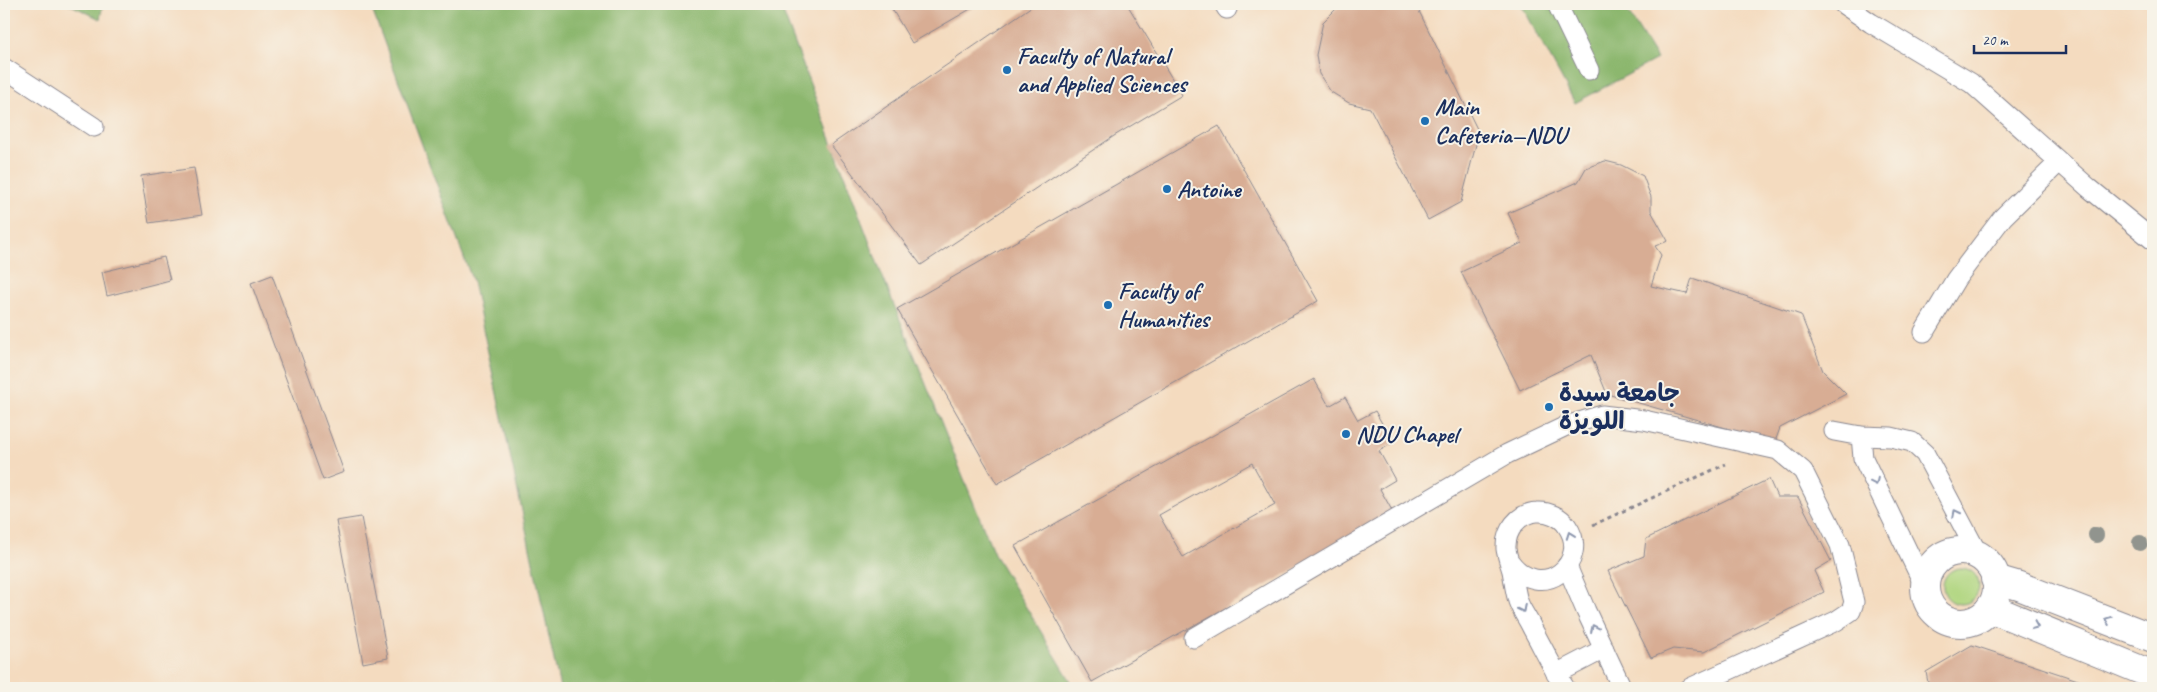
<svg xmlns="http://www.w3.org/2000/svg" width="2157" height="692" font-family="Caveat,'Playpen Sans Arabic',sans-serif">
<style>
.green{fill:#b0d680;stroke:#66826f}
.forest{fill:#8cb76e;stroke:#547366}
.building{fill:#d8ad94;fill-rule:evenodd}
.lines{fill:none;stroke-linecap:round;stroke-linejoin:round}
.lane-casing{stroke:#88858e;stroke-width:21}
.street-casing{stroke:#88858e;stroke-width:30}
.path{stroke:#88858e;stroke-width:3;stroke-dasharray:4 4;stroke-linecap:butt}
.lane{stroke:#fff;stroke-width:19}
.street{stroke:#fff;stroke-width:28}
.tree{fill:#91948e}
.oneway{stroke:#8d97ae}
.poi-dot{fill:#1f6fb2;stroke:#f7f3e8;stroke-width:2}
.labels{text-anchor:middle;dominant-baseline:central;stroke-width:4;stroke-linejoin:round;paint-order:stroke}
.poi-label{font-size:24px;font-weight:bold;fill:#1b2f5e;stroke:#f7f3e8;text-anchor:start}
</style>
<rect width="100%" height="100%" fill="#f7f3e8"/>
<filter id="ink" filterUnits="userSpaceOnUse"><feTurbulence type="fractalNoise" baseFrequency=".02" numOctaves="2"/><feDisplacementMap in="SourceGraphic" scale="10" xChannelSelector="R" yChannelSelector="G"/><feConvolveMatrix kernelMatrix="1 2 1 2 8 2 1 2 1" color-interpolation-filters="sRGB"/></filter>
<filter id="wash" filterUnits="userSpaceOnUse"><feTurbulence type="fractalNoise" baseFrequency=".0096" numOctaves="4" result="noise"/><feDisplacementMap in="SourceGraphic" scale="20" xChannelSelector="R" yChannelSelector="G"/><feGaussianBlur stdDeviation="1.12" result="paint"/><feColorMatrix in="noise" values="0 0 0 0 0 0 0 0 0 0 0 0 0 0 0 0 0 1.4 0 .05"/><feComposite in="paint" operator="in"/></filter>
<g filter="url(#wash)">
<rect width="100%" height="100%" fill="#f4dbbf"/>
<circle class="green" cx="1961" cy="586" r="18"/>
<g class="forest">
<path d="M69 4H103L100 19Z"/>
<path d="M370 4H780L880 270 995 556 1075 688H560L473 282Z"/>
<path d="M1521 4H1623L1657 59 1575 103Z"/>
</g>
<g id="blocks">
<g class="building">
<path d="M889 4H979L912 43Z"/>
<path d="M1035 4H1127L1182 95 1114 136 921 265 831 145Z"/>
<path d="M1341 4H1411L1418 9 1479 133 1461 202 1428 220 1370 108 1349 103 1331 92 1319 74 1316 55 1323 22Z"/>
<path d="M1219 126 1318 301 997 484 897 309Z"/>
<path d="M1605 161 1621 165 1643 176 1651 197V211L1668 241 1655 246 1661 255 1651 286 1687 294 1692 278 1801 315 1823 371 1846 394 1780 428 1775 442 1607 394 1591 355 1520 390 1461 272 1522 243 1508 213 1578 182 1586 168Z"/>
<path d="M194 168 202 215 149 223 141 176Z"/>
<path d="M164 257 170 280 107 296 102 272Z"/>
<path d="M272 275 344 472 323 480 251 283Z"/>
<path d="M1314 379 1329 406 1345 397 1358 420 1375 411 1393 443 1379 451 1395 480 1380 489 1394 514 1092 682 1015 546ZM1252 463 1275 505 1183 557 1159 515Z"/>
<path d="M1769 479 1777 497H1798L1831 561 1814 571 1824 592 1704 652 1673 649 1651 658 1608 571 1644 556 1646 539Z"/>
<path d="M361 517 388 658 363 663 336 521Z"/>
<path d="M1972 645 2102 688H1929L1926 672Z"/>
</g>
</g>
</g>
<g filter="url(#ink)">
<use href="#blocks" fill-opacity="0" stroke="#88858e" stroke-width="1"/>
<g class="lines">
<defs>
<g id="lane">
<path d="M1224 4 1227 9"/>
<path d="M1557 4 1589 70"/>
<path d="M1843 4 1871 23 1971 83 2089 188 2153 240"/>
<path d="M4 68 94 127"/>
<path d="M1924 332 1956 279 2003 217 2059 162"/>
<path d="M1834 431 1861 436 1891 437 1912 442 1925 454 1979 556"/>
<path d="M1861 436 1863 458 1924 585"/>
<path d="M1510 562C1541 604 1592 562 1567 526 1561 517 1548 511 1537 512 1518 513 1505 531 1506 549 1507 556 1510 564 1512 571 1514 581 1515 591 1518 601 1521 610 1528 619 1532 628 1543 648 1553 669 1565 688"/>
<path d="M1567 566 1586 611 1622 688"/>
<path d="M1194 638 1507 454 1566 426 1602 415 1644 420 1778 450 1803 471 1840 545 1854 602 1851 611 1836 621 1690 688"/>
<path d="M1556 674 1604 649"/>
</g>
<g id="street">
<circle cx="1961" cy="587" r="36"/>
<path d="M1995 579 2019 586 2153 638"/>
<path d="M1990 608 2153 675"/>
</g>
</defs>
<use href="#lane" class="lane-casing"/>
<use href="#street" class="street-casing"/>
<path class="path" d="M1593 525 1726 464"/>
<use href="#lane" class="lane"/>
<use href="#street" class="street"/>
</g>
<g class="tree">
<circle cx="2096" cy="535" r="8"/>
<circle cx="2140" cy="543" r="8"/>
</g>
<defs><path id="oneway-chevron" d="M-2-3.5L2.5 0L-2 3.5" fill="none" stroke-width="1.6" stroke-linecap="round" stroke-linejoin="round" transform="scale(1.25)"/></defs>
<g class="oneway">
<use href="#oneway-chevron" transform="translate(1875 482) rotate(64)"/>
<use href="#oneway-chevron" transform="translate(1956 513) rotate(-117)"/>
<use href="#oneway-chevron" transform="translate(1570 535) rotate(-110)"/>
<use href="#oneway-chevron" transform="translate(1522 609) rotate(63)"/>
<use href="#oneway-chevron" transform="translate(2108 620) rotate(-159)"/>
<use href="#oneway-chevron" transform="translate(2035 626) rotate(22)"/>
<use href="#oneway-chevron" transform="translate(1594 628) rotate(-115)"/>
</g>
</g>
<g class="poi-dot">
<circle cx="1007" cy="70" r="5"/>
<circle cx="1425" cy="121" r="5"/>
<circle cx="1167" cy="189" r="5"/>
<circle cx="1108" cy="305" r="5"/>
<circle cx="1549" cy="407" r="5"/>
<circle cx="1346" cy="434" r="5"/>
</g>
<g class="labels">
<g class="poi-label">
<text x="1017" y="56">Faculty of Natural<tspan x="1017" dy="28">and Applied Sciences</tspan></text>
<text x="1435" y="107">Main<tspan x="1435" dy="28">Cafeteria—NDU</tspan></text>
<text x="1177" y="189">Antoine</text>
<text x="1118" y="291">Faculty of<tspan x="1118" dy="28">Humanities</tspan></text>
<text x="1559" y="393">جامعة سيدة<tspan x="1559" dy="28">اللويزة</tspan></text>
<text x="1356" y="434">NDU Chapel</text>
</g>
</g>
<rect width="2157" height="692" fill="none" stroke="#f7f3e8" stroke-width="20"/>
<path d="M1974 45v8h92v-8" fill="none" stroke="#1b2f5e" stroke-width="2.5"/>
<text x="1982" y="45" font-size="15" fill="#1b2f5e" stroke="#f7f3e8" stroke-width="4" paint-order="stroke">20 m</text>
</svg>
